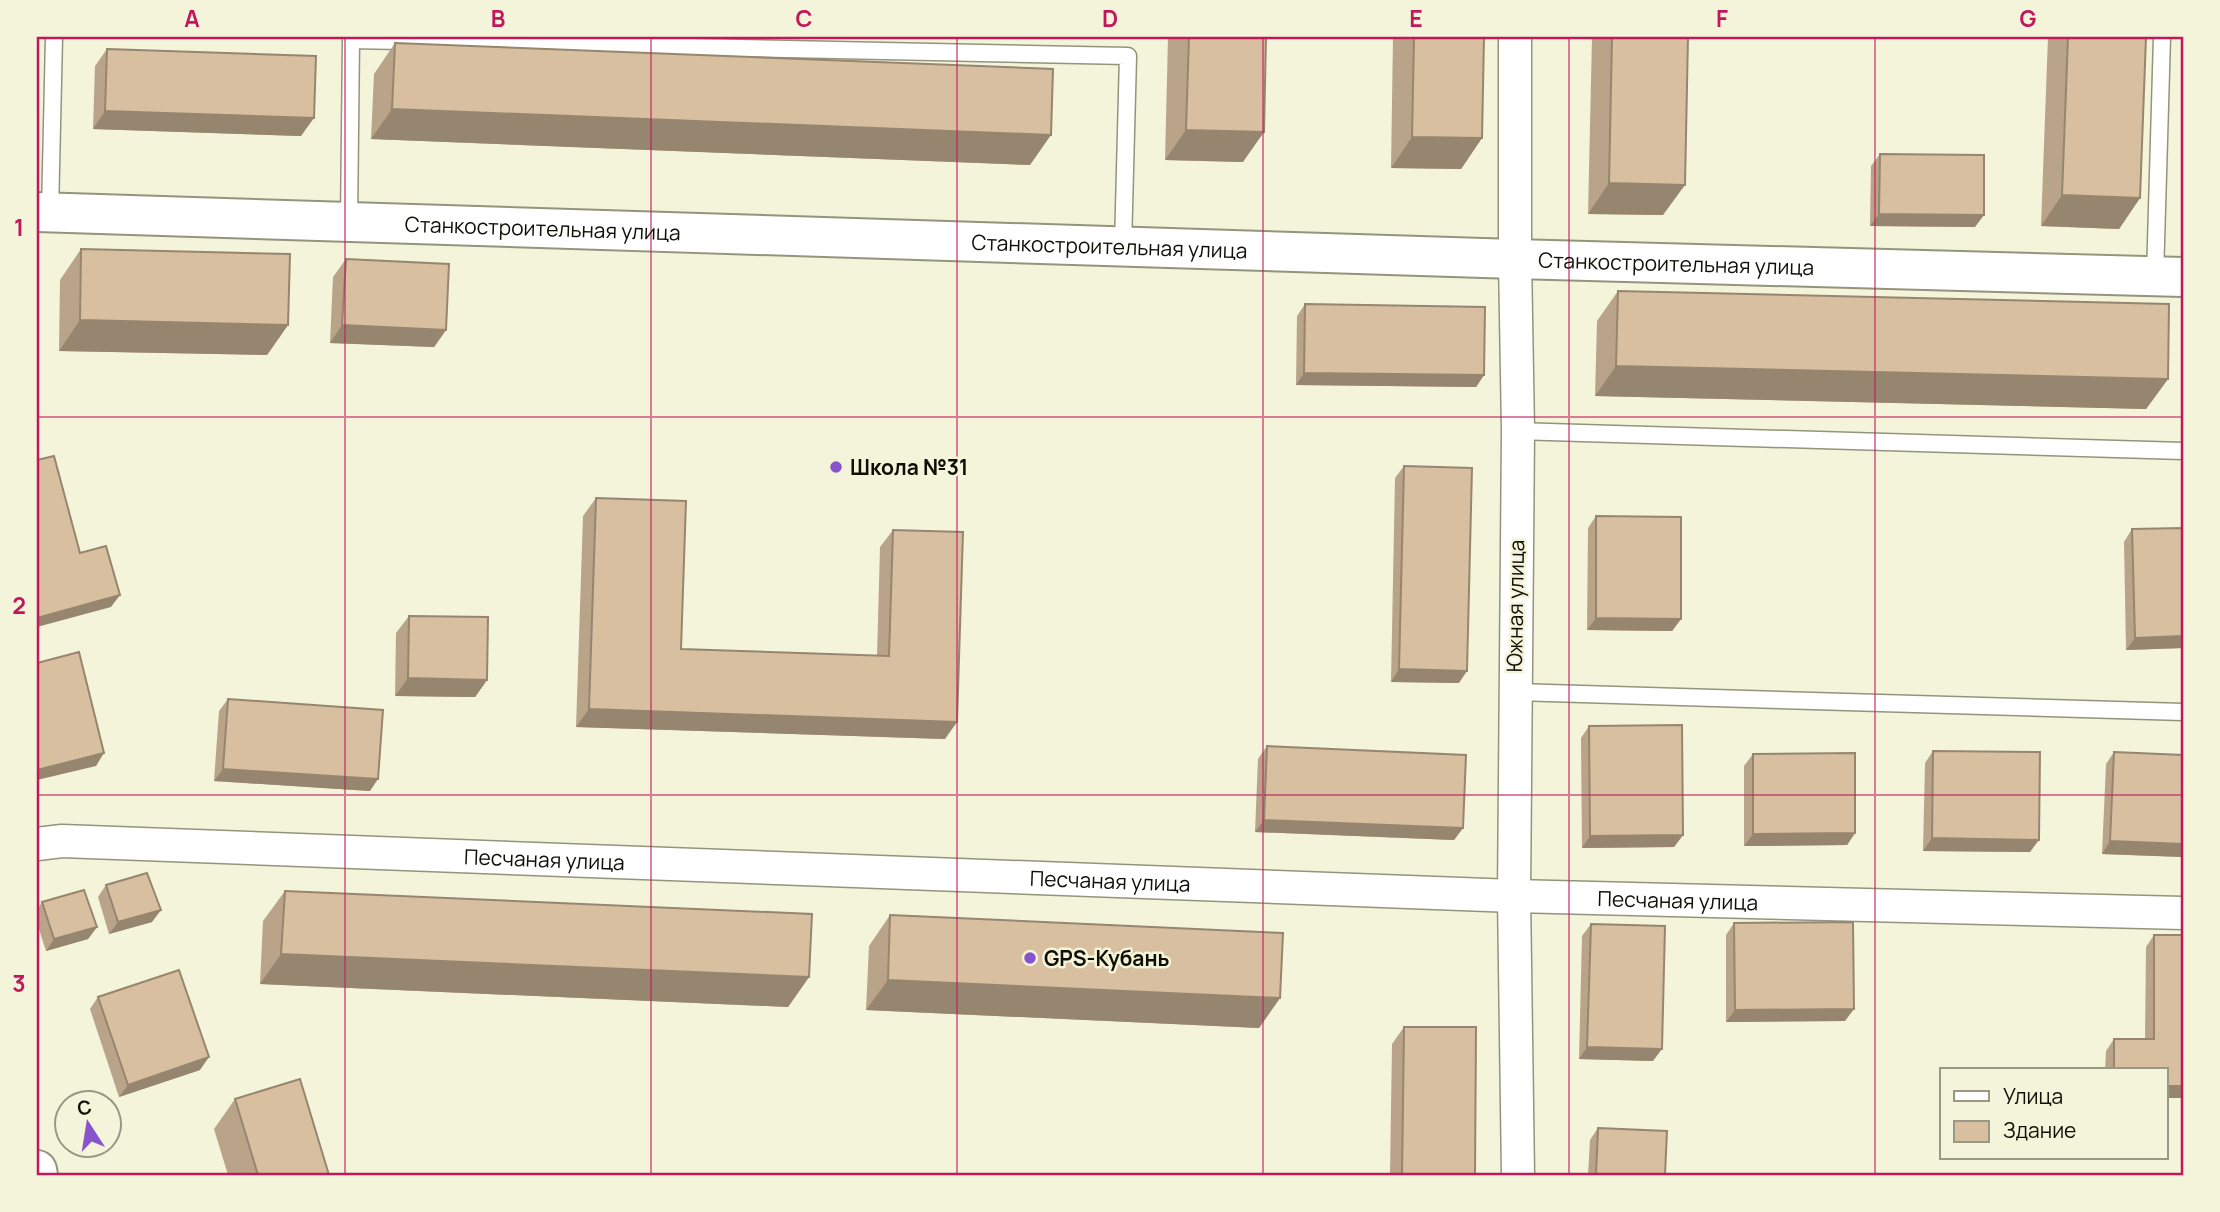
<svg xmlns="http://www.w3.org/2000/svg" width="2220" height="1212" font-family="Manrope,sans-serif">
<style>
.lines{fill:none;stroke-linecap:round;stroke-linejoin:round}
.service-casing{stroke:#94947c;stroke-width:19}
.minor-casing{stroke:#94947c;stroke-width:35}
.tertiary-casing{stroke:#94947c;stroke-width:42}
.secondary-casing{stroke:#94947c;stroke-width:42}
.service{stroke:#fff;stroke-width:16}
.minor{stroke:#fff;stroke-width:32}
.tertiary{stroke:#fff;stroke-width:38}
.secondary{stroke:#fff;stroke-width:38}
.wall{fill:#b9a489}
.shaded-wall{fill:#96866f}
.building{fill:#d7bf9f;stroke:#96866f;stroke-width:2}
.grid{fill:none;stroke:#c2185b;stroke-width:2;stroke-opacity:0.55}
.poi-dot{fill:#8854cc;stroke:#f4f4da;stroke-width:2.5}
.labels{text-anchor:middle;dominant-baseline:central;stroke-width:5;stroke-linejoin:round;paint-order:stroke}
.street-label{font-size:21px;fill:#0f0f06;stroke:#f4f4da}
.poi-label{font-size:21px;font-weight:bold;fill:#0f0f06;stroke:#f4f4da;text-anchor:start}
.neatline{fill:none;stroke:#c2185b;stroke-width:2.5}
.grid-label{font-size:23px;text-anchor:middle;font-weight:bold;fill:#c2185b}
</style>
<rect width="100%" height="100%" fill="#f4f4da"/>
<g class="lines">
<defs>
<g id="service">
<path d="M50 212 54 37"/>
<path d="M349 221 351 40 1128 56 1123 246"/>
<path d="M2155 277 2162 37"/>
<path d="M1518 431 2183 451"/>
<path d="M1514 692 2183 712"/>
</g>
<g id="minor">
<path d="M1515 37V259L1518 431 1514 896 1518 1175"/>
<path id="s1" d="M37 844 62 841 1514 896 2183 913"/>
</g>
<g id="tertiary">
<path id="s2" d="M37 212 1515 259 2183 277"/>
</g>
<path id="secondary" d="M37 1170 38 1175"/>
</defs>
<use href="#service" class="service-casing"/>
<use href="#minor" class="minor-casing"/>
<use href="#tertiary" class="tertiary-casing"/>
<use href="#secondary" class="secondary-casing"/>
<use href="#service" class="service"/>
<use href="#minor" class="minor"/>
<use href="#tertiary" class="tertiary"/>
<use href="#secondary" class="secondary"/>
</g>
<g class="wall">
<path d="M1168 37H1266L1243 162 1165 160Z"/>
<path d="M1393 37H1484L1482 138 1461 169 1391 168Z"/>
<path d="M1592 37H1688L1663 215 1588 214Z"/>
<path d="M2048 37H2146L2140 198 2119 229 2041 226Z"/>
<path d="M395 43 1030 165 371 139 374 74Z"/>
<path d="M107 49 301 136 93 129 95 66Z"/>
<path d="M1880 154 1975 227 1870 226 1871 166Z"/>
<path d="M81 249 288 325 267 355 59 351 60 280Z"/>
<path d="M346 259 446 330 434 347 330 343 333 277Z"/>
<path d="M1618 291 2168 379 2146 409 1595 396 1597 321Z"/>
<path d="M1305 304 1484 375 1476 387 1296 385 1297 316Z"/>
<path d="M1404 466 1459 683 1391 682 1395 478Z"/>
<path d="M596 498 681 649 877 656 880 547 893 530 945 739 576 727 583 516Z"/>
<path d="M1596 516 1681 619 1672 631 1587 630 1588 528Z"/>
<path d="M2132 529 2183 648 2126 650 2124 542Z"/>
<path d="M409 616 487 680 475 697 395 696 396 633Z"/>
<path d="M228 699 370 791 214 781 219 711Z"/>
<path d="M1589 726 1683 835 1674 847 1582 848 1581 738Z"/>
<path d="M1267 746 1463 828 1454 840 1255 832 1258 759Z"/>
<path d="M1933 751 2030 852 1923 851 1925 763Z"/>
<path d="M2114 752 2183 755V857L2102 854 2106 764Z"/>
<path d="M1753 754 1855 833 1847 845 1744 846V766Z"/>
<path d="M106 885 152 922 109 934 98 897Z"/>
<path d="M285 891 809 977 788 1007 260 984 263 921Z"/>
<path d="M42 902 97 927 88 939 46 951 37 923V910Z"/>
<path d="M890 915 1280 998 1259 1028 866 1010 869 946Z"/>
<path d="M1734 923 1845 1021 1726 1022V935Z"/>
<path d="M1591 924 1653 1061 1579 1059 1582 936Z"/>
<path d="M2154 935 2166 1070H2105L2106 1051 2114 1039H2145L2146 947Z"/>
<path d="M98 997 200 1070 119 1097 90 1009Z"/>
<path d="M1404 1027 1475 1175H1390L1392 1044Z"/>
<path d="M235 1099 329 1175H228L214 1129Z"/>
<path d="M1598 1128 1665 1175H1588L1590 1140Z"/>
</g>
<g class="shaded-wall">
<path d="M392 109 1051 135 1030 165 371 139Z"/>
<path d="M105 111 314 118 301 136 93 129Z"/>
<path d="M1186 130 1264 132 1243 162 1165 160Z"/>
<path d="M1412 137 1482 138 1461 169 1391 168Z"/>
<path d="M1609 183 1685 185 1663 215 1588 214Z"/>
<path d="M2062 195 2140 198 2119 229 2041 226Z"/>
<path d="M1879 214 1984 215 1975 227 1870 226Z"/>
<path d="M80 320 288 325 267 355 59 351Z"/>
<path d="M342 325 446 330 434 347 330 343Z"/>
<path d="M1616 366 2168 379 2146 409 1595 396Z"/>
<path d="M1304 373 1484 375 1476 387 1296 385Z"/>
<path d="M120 595 111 607 37 627V618Z"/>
<path d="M1596 618 1681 619 1672 631 1587 630Z"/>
<path d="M2183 636V648L2126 650 2135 638Z"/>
<path d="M1399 669 1467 671 1459 683 1391 682Z"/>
<path d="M408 678 487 680 475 697 395 696Z"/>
<path d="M589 709 957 722 945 739 576 727Z"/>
<path d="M104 753 96 766 37 780V770Z"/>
<path d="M223 769 378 779 370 791 214 781Z"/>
<path d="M1264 820 1463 828 1454 840 1255 832Z"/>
<path d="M1855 833 1847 845 1744 846 1753 834Z"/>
<path d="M1683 835 1674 847 1582 848 1590 836Z"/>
<path d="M1932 838 2039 840 2030 852 1923 851Z"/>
<path d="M2110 841 2183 844V857L2102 854Z"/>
<path d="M161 910 152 922 109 934 118 922Z"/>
<path d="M97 927 88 939 46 951 54 939Z"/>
<path d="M281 954 809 977 788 1007 260 984Z"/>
<path d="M888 980 1280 998 1259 1028 866 1010Z"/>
<path d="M1854 1009 1845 1021 1726 1022 1735 1010Z"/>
<path d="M1587 1047 1662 1049 1653 1061 1579 1059Z"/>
<path d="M209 1057 200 1070 119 1097 128 1085Z"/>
<rect x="2166" y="1086" width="17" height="12"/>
</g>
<g class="building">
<path d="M1189 37H1266L1264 132 1186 130Z"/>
<path d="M1414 37H1484L1482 138 1412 137Z"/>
<path d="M1612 37H1688L1685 185 1609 183Z"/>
<path d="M2068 37H2146L2140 198 2062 195Z"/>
<path d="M395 43 1053 69 1051 135 392 109Z"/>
<path d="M107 49 316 56 314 118 105 111Z"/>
<path d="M1880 154 1984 155V215L1879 214Z"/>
<path d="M81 249 290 254 288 325 80 320Z"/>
<path d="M346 259 449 264 446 330 342 325Z"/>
<path d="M1618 291 2169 304 2168 379 1616 366Z"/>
<path d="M1305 304 1485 307 1484 375 1304 373Z"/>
<path d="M54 456 80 553 106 546 120 595 37 618V460Z"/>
<path d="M1404 466 1472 468 1467 671 1399 669Z"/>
<path d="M596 498 686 501 681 649 889 656 893 530 963 532 957 722 589 709Z"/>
<path d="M1596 516 1681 517V619L1596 618Z"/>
<path d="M2183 528V636L2135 638 2132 529Z"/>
<path d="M409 616 488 617 487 680 408 678Z"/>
<path d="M79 652 104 753 37 770V663Z"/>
<path d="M228 699 383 710 378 779 223 769Z"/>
<path d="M1682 725 1683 835 1590 836 1589 726Z"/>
<path d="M1267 746 1466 755 1463 828 1264 820Z"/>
<path d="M1933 751 2040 752 2039 840 1932 838Z"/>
<path d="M2114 752 2183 755V844L2110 841Z"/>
<path d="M1855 753V833L1753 834V754Z"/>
<path d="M147 873 161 910 118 922 106 885Z"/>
<path d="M84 890 97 927 54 939 42 902Z"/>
<path d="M285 891 812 914 809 977 281 954Z"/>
<path d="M890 915 1283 933 1280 998 888 980Z"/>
<path d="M1853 922 1854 1009 1735 1010 1734 923Z"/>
<path d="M1591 924 1665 926 1662 1049 1587 1047Z"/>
<path d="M2154 935H2183V1086H2166V1070H2114V1039H2154Z"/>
<path d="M179 970 209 1057 128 1085 98 997Z"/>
<path d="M1404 1027H1476L1475 1175H1402Z"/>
<path d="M300 1079 329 1175H258L235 1099Z"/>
<path d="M1598 1128 1667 1131 1665 1175H1596Z"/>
<rect x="2144" y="1174" width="39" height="1"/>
</g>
<path class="grid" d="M345 37V1175M651 37V1175M957 37V1175M1263 37V1175M1569 37V1175M1875 37V1175M37 417H2183M37 795H2183"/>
<g class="poi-dot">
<circle cx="836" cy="467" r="7"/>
<circle cx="1030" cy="958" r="7"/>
</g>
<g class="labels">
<g class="street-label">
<text stroke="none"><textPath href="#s2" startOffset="506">Станкостроительная улица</textPath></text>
<text stroke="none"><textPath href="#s2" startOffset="1073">Станкостроительная улица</textPath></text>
<text stroke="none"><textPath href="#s2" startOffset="1640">Станкостроительная улица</textPath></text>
<text transform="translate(1515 606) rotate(-89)">Южная улица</text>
<text stroke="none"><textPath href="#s1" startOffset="508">Песчаная улица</textPath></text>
<text stroke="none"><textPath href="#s1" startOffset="1074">Песчаная улица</textPath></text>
<text stroke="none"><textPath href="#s1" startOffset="1642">Песчаная улица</textPath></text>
</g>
<g class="poi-label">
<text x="850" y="467">Школа №31</text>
<text x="1044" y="958">GPS-Кубань</text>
</g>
</g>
<rect width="2220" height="1212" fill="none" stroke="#f4f4da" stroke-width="77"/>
<rect x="1940" y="1068" width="228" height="91" fill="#f4f4da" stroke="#989885" stroke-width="2"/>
<rect x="1954" y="1091" width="35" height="10" fill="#ffffff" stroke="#989885" stroke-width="2"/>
<text x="2003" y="1104" font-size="21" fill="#0f0f06">Улица</text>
<rect x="1954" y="1121" width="35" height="21" fill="#d7bf9f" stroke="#989885" stroke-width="2"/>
<text x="2003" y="1138" font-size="21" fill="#0f0f06">Здание</text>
<g transform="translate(88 1124) rotate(348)"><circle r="33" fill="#f4f4da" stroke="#989885" stroke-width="2"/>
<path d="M0-5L12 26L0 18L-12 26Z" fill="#8854cc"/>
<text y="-10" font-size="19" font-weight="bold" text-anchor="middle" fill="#0f0f06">С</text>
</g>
<rect x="38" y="38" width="2144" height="1136" class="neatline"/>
<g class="grid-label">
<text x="192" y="27">A</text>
<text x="498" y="27">B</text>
<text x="804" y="27">C</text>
<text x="1110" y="27">D</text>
<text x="1416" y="27">E</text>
<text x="1722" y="27">F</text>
<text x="2028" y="27">G</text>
<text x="19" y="236">1</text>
<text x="19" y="614">2</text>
<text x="19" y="992">3</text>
</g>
</svg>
